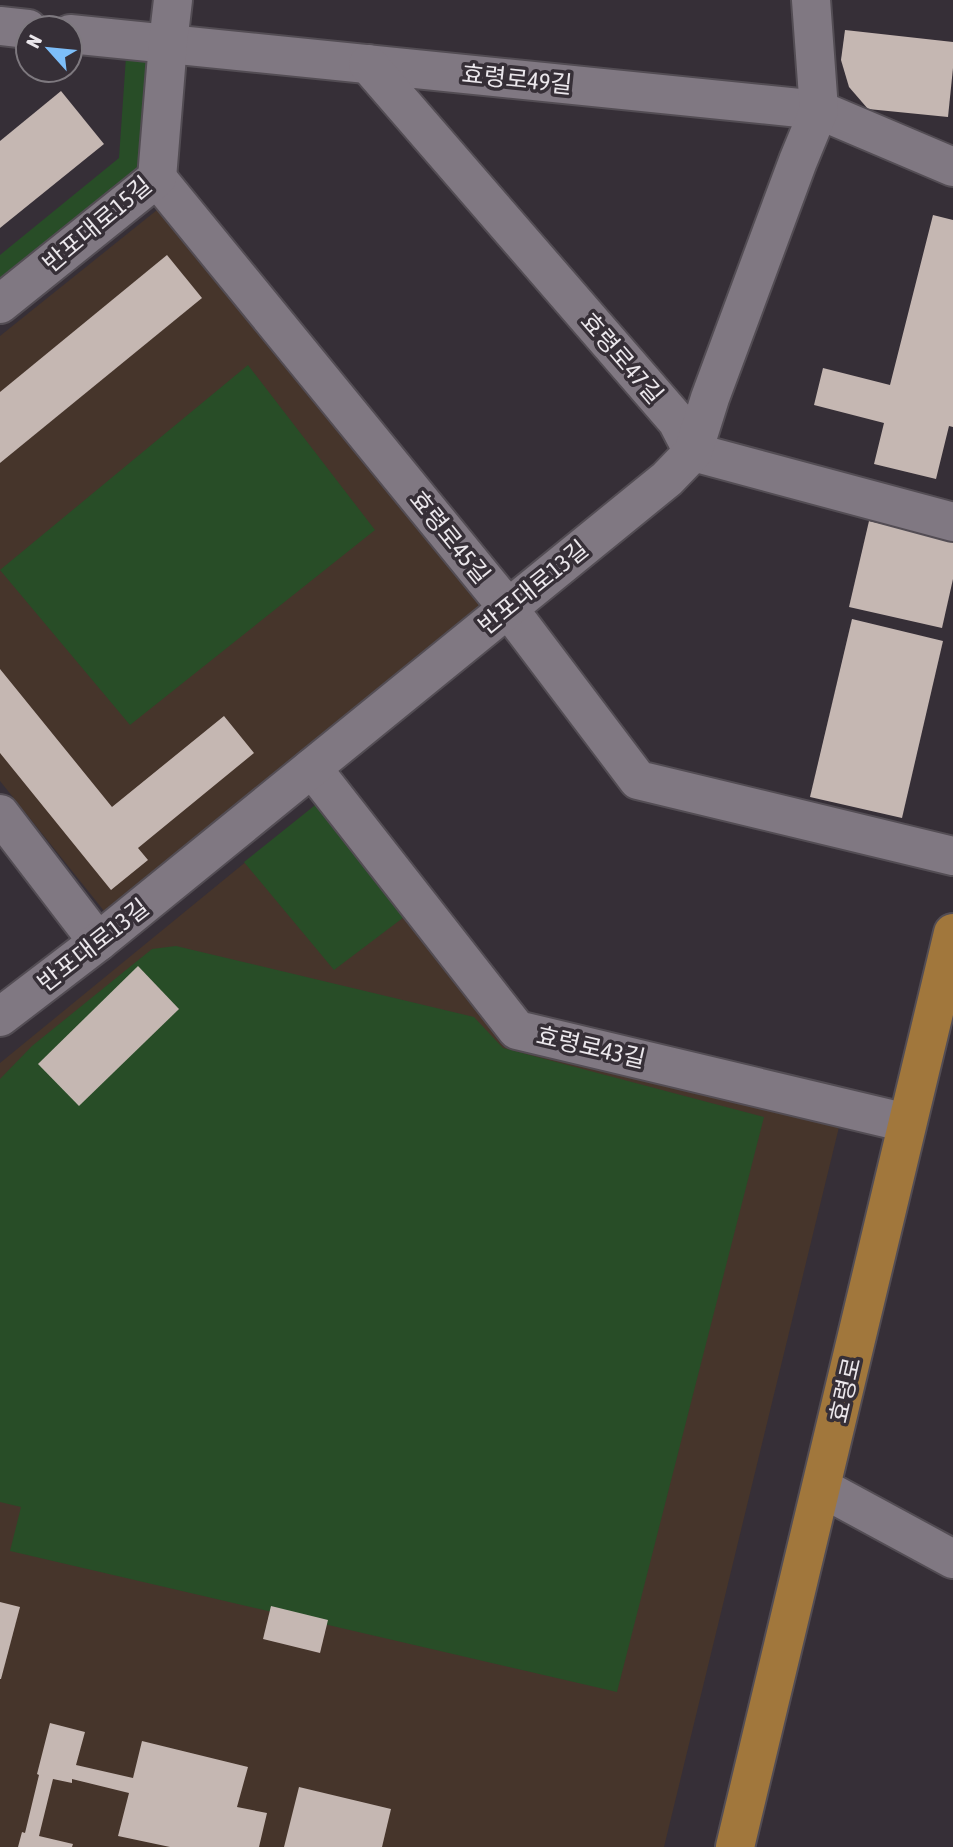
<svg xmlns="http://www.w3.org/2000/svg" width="953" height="1847" font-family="'Asap Condensed','Noto Sans KR',sans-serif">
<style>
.education{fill:#46352b}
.green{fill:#284d27}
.building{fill:#c5b7b2}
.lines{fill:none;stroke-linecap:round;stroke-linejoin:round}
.minor-casing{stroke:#534d54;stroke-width:42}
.major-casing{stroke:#534d54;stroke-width:42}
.minor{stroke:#807882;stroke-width:38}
.major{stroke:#a1773c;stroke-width:38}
.labels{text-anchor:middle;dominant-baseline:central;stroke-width:7;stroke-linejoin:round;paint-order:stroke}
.street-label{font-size:24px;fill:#ebe7ec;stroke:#362f37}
</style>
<rect width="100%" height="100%" fill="#362f37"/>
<g class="education">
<path d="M162 206 482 606 104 911 0 781V336Z"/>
<path d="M324 798 516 1046 839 1127 664 1847H0V1063Z"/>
</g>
<g class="green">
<path d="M126 57 146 61 138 176 0 286V255L119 158Z"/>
<path d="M248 365 375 530 130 725 0 570Z"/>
<path d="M324 798 412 911 334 970 244 862Z"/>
<path d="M176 946 474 1017 503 1048 764 1117 617 1692 10 1551 21 1507 0 1502V1079L32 1046 152 949Z"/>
</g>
<g class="building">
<path d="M845 30 953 42V68L948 117 868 109 849 87 841 60Z"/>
<path d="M61 91 104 144 0 228V141Z"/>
<path d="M933 215 953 220V427L949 426 936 479 874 464 884 423 814 405 823 368 890 385Z"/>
<path d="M167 255 202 298 0 463V392Z"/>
<path d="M869 521 953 540V579L942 628 849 607Z"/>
<path d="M852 619 943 641 902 818 810 797Z"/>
<path d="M0 669 112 807 224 716 254 753 138 848 148 860 111 890 0 753Z"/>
<path d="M138 966 179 1009 79 1106 38 1064Z"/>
<path d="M0 1602 20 1607 1 1679H0Z"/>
<path d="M271 1606 328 1620 320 1653 263 1639Z"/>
<path d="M50 1723 85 1732 76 1765 133 1778 142 1741 248 1767 237 1807 267 1813 259 1847H170L118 1836 129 1793 72 1779V1783L53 1779 39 1836 73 1844 72 1847H18L22 1832 25 1833 39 1775 37 1774Z"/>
<path d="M299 1787 391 1809 382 1847H284Z"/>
</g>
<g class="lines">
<defs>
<g id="minor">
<path d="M0 26 28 29"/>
<path d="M70 34 819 110 953 167"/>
<path d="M368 64 677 421 693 452 953 522"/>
<path d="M157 178 508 608 638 780 953 856"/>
<path d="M0 304 157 178 168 43 173 0"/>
<path d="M312 768 517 1030 907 1123"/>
<path d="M0 814 98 942"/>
<path d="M0 1017 98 942 667 479 693 452 710 398 798 161 819 110 811 0"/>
<path d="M822 1488 953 1559"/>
</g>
<path id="major" d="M735 1847 953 933"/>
</defs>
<use href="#minor" class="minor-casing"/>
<use href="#major" class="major-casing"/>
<use href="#minor" class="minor"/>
<use href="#major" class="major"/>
</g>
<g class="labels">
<g class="street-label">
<text transform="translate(517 79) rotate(6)">효령로49길</text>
<text transform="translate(97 224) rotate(-40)">반포대로15길</text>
<text transform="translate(622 358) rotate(49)">효령로47길</text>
<text transform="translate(450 537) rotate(51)">효령로45길</text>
<text transform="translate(533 587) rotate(-39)">반포대로13길</text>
<text transform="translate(93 945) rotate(-38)">반포대로13길</text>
<text transform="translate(591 1047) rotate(13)">효령로43길</text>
<text transform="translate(845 1390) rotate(-77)">효령로</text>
</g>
</g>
<g transform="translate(49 49) rotate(297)"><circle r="33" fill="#362f37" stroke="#7e797f" stroke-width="2"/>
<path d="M0-5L12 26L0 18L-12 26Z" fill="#7dbef9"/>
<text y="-10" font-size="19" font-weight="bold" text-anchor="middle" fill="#ebe7ec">N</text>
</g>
</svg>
